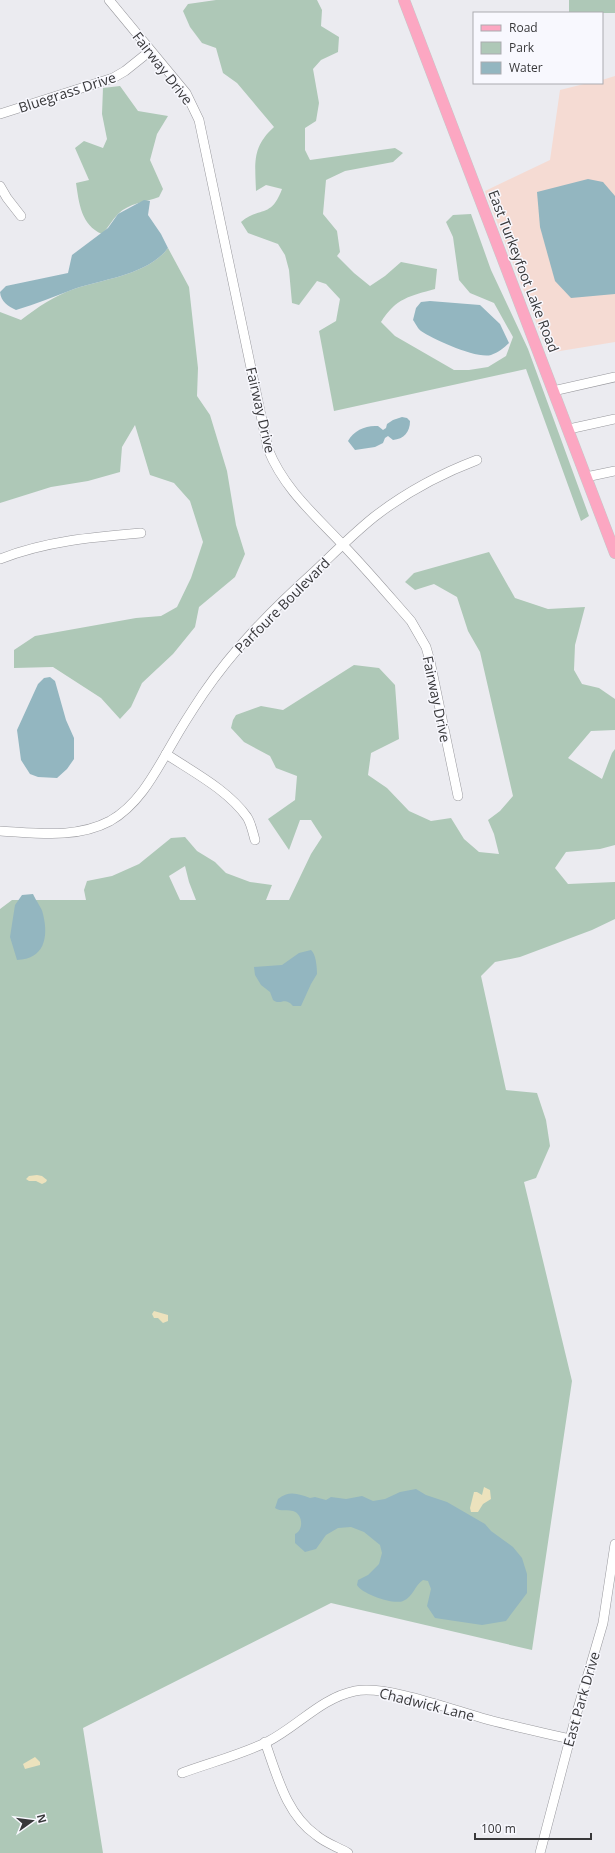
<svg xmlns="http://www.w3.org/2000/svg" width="615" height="1853" font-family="'Open Sans',sans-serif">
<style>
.industrial{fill:#f5dbd3}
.green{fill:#aec8b7;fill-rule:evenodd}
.sand{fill:#ece2bd}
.water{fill:#93b6c0}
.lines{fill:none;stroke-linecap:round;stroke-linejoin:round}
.minor-casing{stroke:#98989d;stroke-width:10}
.major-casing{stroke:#c7c7c8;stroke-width:12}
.minor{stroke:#fff;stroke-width:9}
.major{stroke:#fca7c2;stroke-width:11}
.labels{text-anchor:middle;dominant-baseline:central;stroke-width:3;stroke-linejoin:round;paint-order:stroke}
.street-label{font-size:14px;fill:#38383a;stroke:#f8f8fe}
</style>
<rect width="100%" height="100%" fill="#ebebf0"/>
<path class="industrial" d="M615 76V342L548 353 485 191 550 160 560 90 588 83H602V80Z"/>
<g class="green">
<path d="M216 0H317L322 10 321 26 339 37 338 52 321 60 313 69 319 103 316 121 305 128V150L310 160 395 148 403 153 393 162 345 171 326 180 323 214 337 231 340 252 337 256 354 273 370 286 385 276 401 262 437 269 435 289C410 296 396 298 381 322L395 336 454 370H469L488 367 506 356 513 337 494 303 470 293 459 280 453 237 446 222 453 215 471 214 491 270 528 349 589 516 581 521 526 369 334 411 319 331 336 321 340 299 326 284 317 281 299 305 292 303 289 270 285 255 278 244 248 233 241 222C260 206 271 219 282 189L266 185 256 191C255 162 252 147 274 127L237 83 223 73 216 48 202 43 190 27 183 11 188 4Z"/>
<rect x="569" y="0" width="46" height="13"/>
<path d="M120 86 138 111 168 116 157 134 150 160 163 189 159 197C146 202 129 203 118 214 112 220 108 228 102 234 81 225 79 203 76 183L89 180 75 148 84 141 103 148 107 139 102 114 103 88Z"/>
<path d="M168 248 189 287 198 368 197 396 210 415 227 471 236 525 245 554 235 577 199 607 195 627 173 654 142 683 131 707 120 719 101 698 53 667 14 668V650L35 636 136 618 161 616 177 607 191 578 203 542 190 501 174 483 150 475 135 425 122 447 120 472 88 481 51 487 0 503V312L21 320C38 307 54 296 74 289 103 279 148 275 168 248Z"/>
<path d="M489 552 515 598 548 609 585 607 575 645 574 670 582 684 599 688 615 699V730L591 731 568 758 602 779 612 753 615 749V845L600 849 566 852 555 868 568 884 615 882V919L592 930 520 957 495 962 481 976 506 1090 537 1093 546 1120 550 1146 536 1178 524 1182 572 1381 532 1650 331 1603 83 1728 103 1853H0V909L12 900H86L84 890 87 881 112 876 139 864 171 838 185 837 197 851 215 862 226 873 250 882 272 885 266 900H289L311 854 322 837 311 820H300L289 850 268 819 295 800 297 776 276 768 270 756 244 742 231 728 233 720 236 715 261 706 283 710 354 665 379 668 395 685 399 739 371 753 368 775 387 788 409 811 431 821 451 818 464 839 479 852 499 854 494 834 488 820 500 811 513 796 480 652 468 631 457 597 434 584 415 590 405 582 414 573ZM185 866 189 882 196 900H180L169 876Z"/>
</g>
<g class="sand">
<path d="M37 1175 42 1176 47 1180 46 1182 42 1184 36 1181H29L26 1179 29 1176Z"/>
<path d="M154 1311 168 1315V1321L163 1323 158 1318H154L152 1314Z"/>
<path d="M484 1487 490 1490 491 1499 483 1504 478 1512H471L470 1508 474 1492H477L482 1495Z"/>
<path d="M35 1757 40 1762V1765L25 1769 23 1764Z"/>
</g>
<g class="water">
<path d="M588 179 603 182 615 196V294L571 298 555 281 540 227 537 192Z"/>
<path d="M144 200 150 201 148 215 161 234 168 248C148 275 103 279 74 289 55 296 36 304 16 310 8 306 1 302 0 292L6 286 68 273 72 255 108 228 118 214Z"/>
<path d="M430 301 480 305 500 324 509 343C504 348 497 353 491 355 476 359 433 339 421 331 418 329 416 324 413 320L416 308 421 302Z"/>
<path d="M402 417 407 418 410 421C410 432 404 439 393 440L388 436 385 438 383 443 375 447 355 450 348 441C354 430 366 425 378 426L383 430 386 428 387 424 393 420Z"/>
<path d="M50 677 55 681 66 720 74 738V759L67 769 57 778 38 777 30 774 21 760 17 730 38 684 44 678Z"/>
<path d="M33 894C36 901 42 908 43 914 49 938 44 959 17 960L10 937 15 905 22 895Z"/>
<path d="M311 950C316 954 317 967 317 974L311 984 301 1006H293C284 996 281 1006 273 1000L270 992 261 985 255 975 254 967 282 965 299 953Z"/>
<path d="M416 1489 426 1495 447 1502 485 1524 491 1531 513 1547 522 1558 527 1574V1593L506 1621 482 1625 435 1618 427 1606 431 1589 428 1581 423 1580C415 1585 413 1597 403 1601 393 1605 362 1594 357 1585L358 1580 368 1575 379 1564 382 1553 380 1545 364 1532 351 1527 338 1528 326 1535 316 1549 305 1552 295 1543V1534C304 1530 303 1514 293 1511 287 1509 281 1512 275 1508L278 1499C289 1490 299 1494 310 1498L315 1497 326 1500 331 1497 346 1499 362 1496 373 1501 385 1499 400 1492Z"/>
</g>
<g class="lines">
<defs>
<g id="minor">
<path d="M109 0 186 93 199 120 268 449C284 489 315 515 344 546 367 570 389 596 411 621L426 647 430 661 458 796"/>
<path d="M0 114 113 78 125 71 150 51"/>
<path d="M0 186 7 198 21 216"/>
<path d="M553 391 615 377"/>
<path d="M569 429 615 419"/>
<path d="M586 477 615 471"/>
<path d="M0 559C46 541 93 537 141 533"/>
<path d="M166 754C193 772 228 790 247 817 251 823 253 833 255 840"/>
<path d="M0 831C37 833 76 839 110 821 140 804 156 771 173 742 182 726 193 709 203 694 235 647 274 608 315 571 334 553 353 534 374 517 405 493 440 474 477 460"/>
<path d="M265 1742C277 1775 286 1814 316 1835 325 1843 338 1847 348 1853"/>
<path d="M182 1773C209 1763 240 1755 267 1742 297 1727 321 1698 355 1691 386 1685 450 1709 482 1718 511 1726 540 1732 570 1739"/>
<path d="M540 1853 577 1712 603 1623 615 1544"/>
</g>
<path id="major" d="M404 0 615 553"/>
</defs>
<use href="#minor" class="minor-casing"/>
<use href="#major" class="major-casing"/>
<use href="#minor" class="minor"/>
<use href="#major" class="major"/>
</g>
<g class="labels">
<g class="street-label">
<text transform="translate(163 68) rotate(52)">Fairway Drive</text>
<text transform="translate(67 92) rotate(-18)">Bluegrass Drive</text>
<text transform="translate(524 271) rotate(69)">East Turkeyfoot Lake Road</text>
<text transform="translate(261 410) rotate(77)">Fairway Drive</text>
<text transform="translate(282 605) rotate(-45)">Parfoure Boulevard</text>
<text transform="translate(437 699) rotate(78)">Fairway Drive</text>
<text transform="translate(581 1699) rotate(-74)">East Park Drive</text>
<text transform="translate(427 1704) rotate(14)">Chadwick Lane</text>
</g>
</g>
<rect x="473" y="12" width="130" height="72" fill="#f8f8fe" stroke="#ababb0"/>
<rect x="481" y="25" width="20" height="6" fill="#fca7c2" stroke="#ababb0"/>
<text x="509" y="32" font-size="12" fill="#38383a">Road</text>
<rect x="481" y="42" width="20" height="12" fill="#aec8b7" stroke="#ababb0"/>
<text x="509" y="52" font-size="12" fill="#38383a">Park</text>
<rect x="481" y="62" width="20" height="12" fill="#93b6c0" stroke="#ababb0"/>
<text x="509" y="72" font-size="12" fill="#38383a">Water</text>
<g transform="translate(32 1821) rotate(76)" stroke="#f8f8fe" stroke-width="3" paint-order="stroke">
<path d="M0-3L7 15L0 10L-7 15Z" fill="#38383a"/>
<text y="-6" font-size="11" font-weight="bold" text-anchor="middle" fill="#38383a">N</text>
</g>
<path d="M475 1833v6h116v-6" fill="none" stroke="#38383a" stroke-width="2"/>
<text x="481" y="1833" font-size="12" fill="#38383a" stroke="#f8f8fe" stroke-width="3" paint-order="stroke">100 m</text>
</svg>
